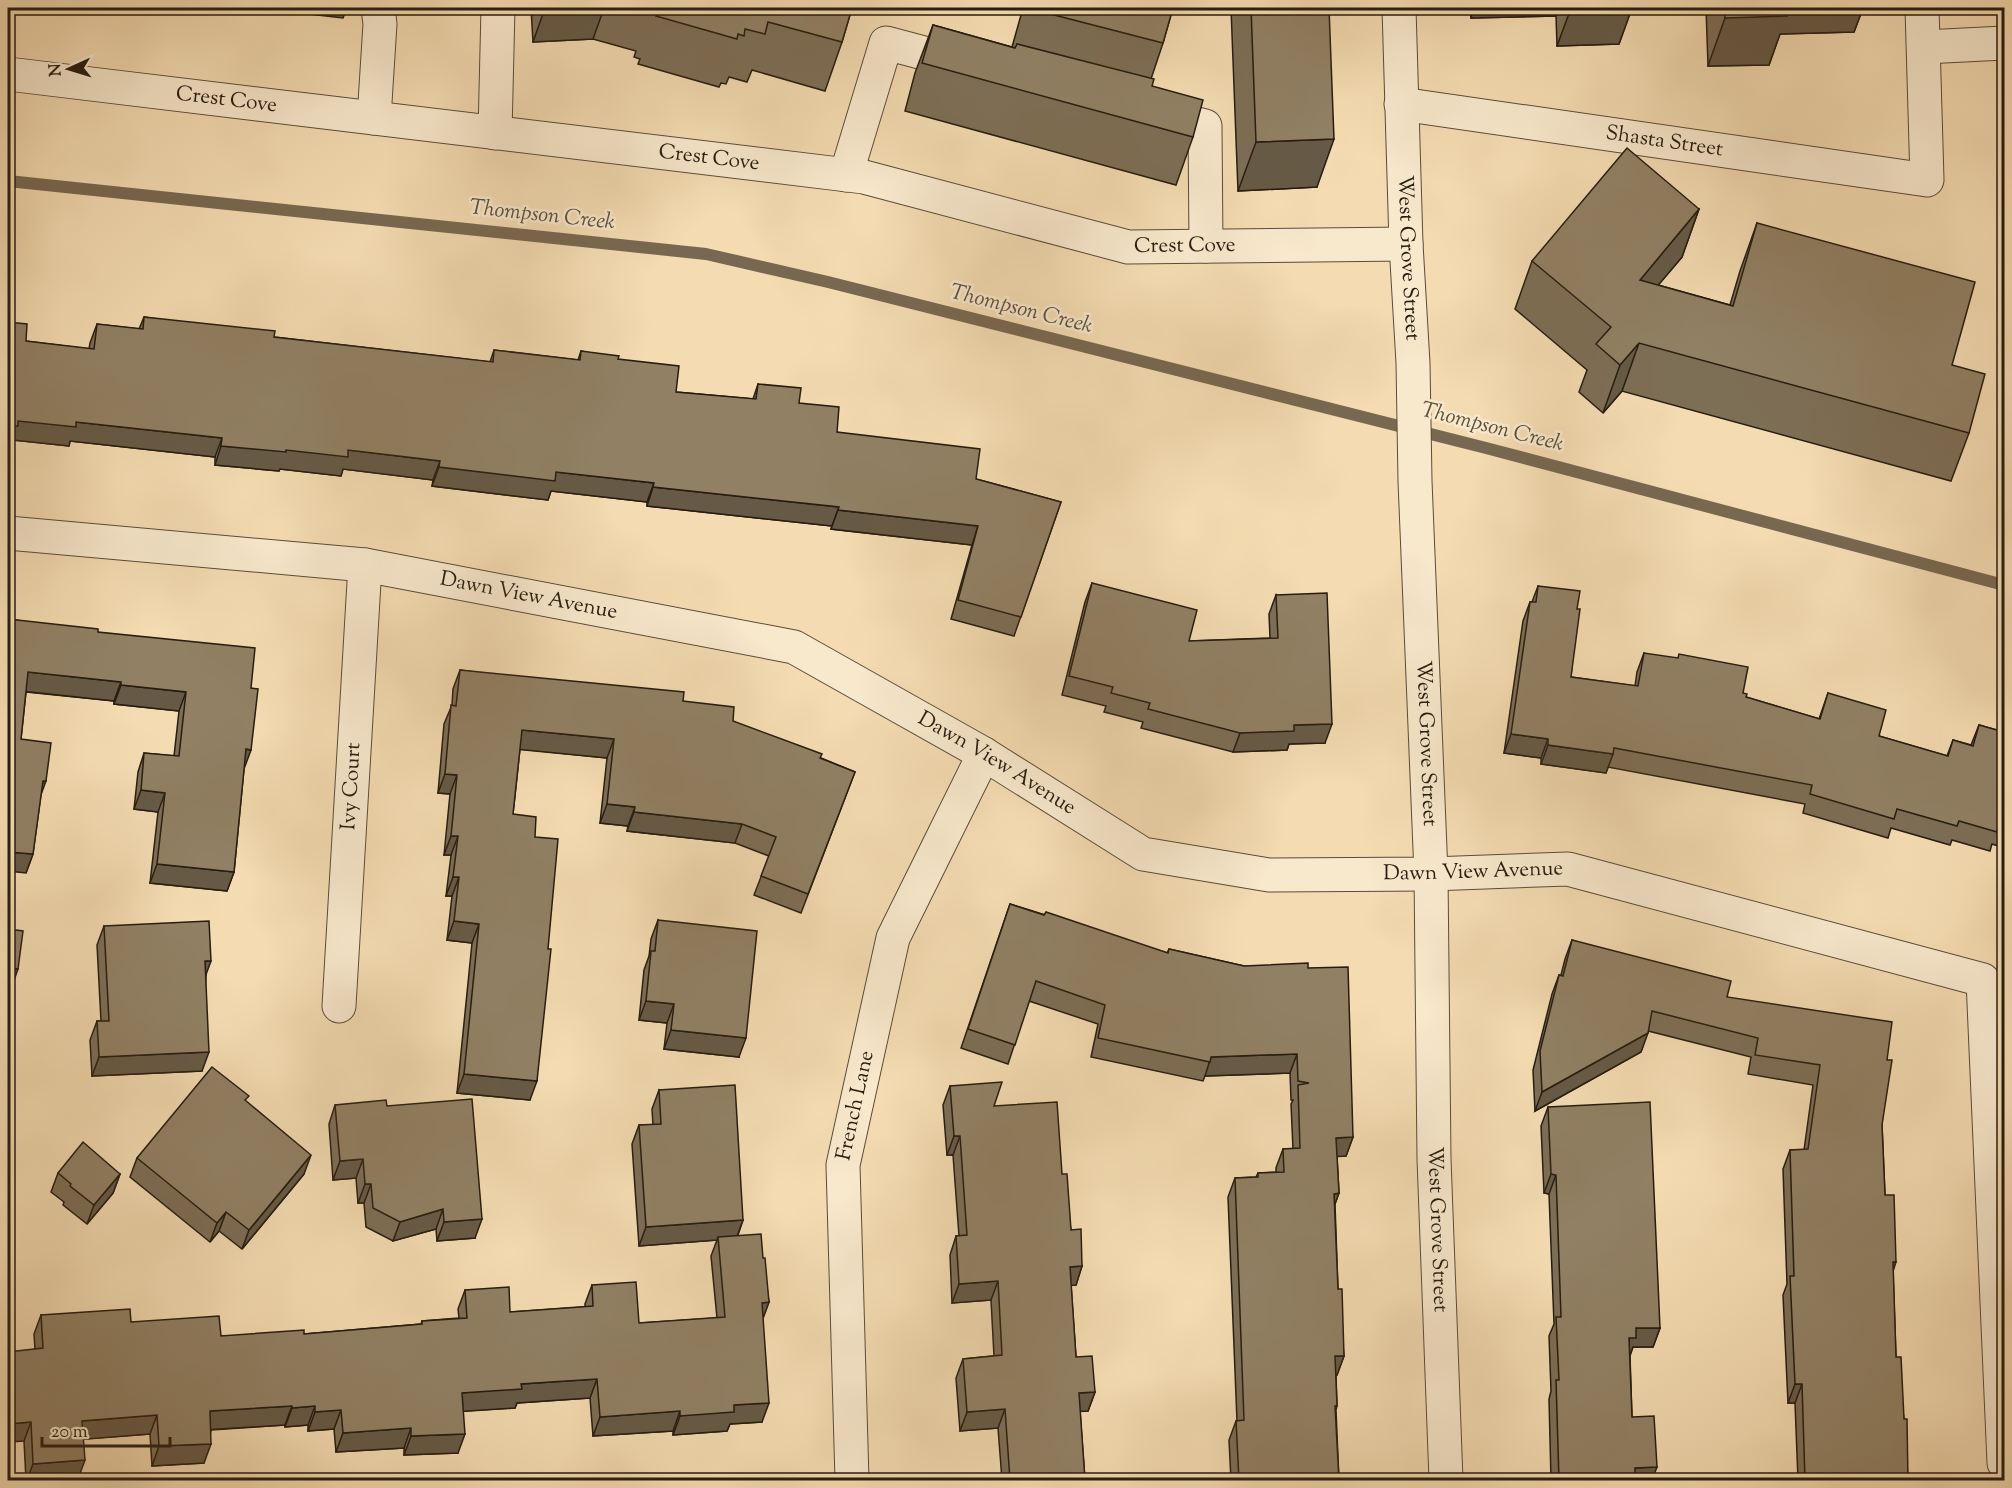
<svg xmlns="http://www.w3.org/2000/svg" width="2012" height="1488" font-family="'Sorts Mill Goudy',serif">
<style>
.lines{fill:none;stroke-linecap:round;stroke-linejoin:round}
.stream{stroke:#786851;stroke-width:12}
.minor-casing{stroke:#5a4c39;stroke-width:35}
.minor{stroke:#f8e8cc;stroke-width:33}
.wall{fill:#7d6e56;stroke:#261d11;stroke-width:1.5}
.shaded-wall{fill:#665a46;stroke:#261d11;stroke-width:1.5}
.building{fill:#918064;stroke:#261d11;stroke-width:1.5}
.labels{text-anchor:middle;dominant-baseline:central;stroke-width:5;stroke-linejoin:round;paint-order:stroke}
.street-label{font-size:21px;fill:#261d11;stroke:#f8e8cc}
.water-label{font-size:22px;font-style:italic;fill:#5c4f3b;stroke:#f8e8cc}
</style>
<rect width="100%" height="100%" fill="#f4dbb1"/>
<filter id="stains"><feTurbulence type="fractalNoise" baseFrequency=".00333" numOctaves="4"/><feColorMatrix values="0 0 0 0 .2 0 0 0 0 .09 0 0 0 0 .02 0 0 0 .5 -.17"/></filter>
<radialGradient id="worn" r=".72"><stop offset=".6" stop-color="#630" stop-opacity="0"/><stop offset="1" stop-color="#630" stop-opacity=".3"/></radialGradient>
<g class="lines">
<path class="stream" d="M8 181 706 254 828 282 1486 448 2004 585"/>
<defs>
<g id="minor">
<path id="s1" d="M1399 8 1406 244 1413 363 1415 481 1431 874 1434 1159 1446 1480"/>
<path d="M1924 47 2004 43"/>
<path id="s2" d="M8 74 864 177 1128 247 1406 244"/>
<path id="s3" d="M1401 104 1927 180 1922 8"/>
<path d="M1154 113 1205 126 1206 246"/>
<path d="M374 118 380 24 378 8"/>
<path d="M495 133 498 8"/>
<path d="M846 175 886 43 965 64"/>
<path id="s4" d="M8 533 365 565 794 647 984 754 1143 854 1269 875 1431 874 1568 869 1983 980 2004 1463"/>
<path id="s5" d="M339 1006 365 565"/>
<path id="s6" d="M852 1480 843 1165 893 938 984 754"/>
</g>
</defs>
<use href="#minor" class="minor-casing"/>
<use href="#minor" class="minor"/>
</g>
<g class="wall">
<path d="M531 8H852L842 42 825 91 752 70 747 82 729 77 726 84 721 83 719 87 638 64 640 59 634 57 636 51 593 39 533 42Z"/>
<path d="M1023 8H1173L1163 43 1151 79 1152 86 1193 137 1176 185 905 111 915 73 933 25 1012 47Z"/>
<path d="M1231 8H1329L1317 187 1238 191Z"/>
<path d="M1470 8H1632L1619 44 1557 46 1556 16 1471 18Z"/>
<path d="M1706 8H1863L1854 32 1780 34 1769 65 1708 66Z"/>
<rect x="2002" y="8" width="2" height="10"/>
<path d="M1699 209 1682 257 1658 285 1730 305 1740 271 1757 223 1952 365 1969 433 1951 481 1622 391 1603 413 1579 392 1587 370 1515 309 1532 261Z"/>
<path d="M144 317 274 337 490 362 494 350 578 360 581 351 618 359 676 392 753 399 758 384 799 403 837 432 976 479 1061 502 1014 636 951 619 972 545 831 529 832 526 647 506V502L551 491 548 500 432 486 433 480 343 469 341 476 280 469 279 471 215 465V457L70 441 69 446 13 440 11 445 26 341 89 349 90 343 97 324 139 329Z"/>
<path d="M2004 431V456L1998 454Z"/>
<path d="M1092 583 1189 641 1270 638 1269 614 1276 595 1325 743 1289 744 1287 750 1233 752 1141 728 1143 722 1104 712 1106 706 1062 695 1085 602Z"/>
<path d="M1538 586 1577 609 1571 677 1635 686 1637 672 1644 653 1743 693 1746 697 1819 719 1828 693 1879 736 1947 756 1953 740 1971 745 1979 725 2004 732V848L1992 844 1990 851 1952 840 1950 845 1891 828 1888 838 1803 813 1805 804 1608 767 1606 773 1541 764V758L1504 753 1523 621 1530 602H1532Z"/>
<path d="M8 619 98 632 251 688 244 769 234 872 227 891 150 883 158 812 134 809 138 772 144 753 174 756 179 711 114 704V701L26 692 21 739 41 794 33 854 26 873Z"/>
<path d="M460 670 683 701 855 772 801 913 754 895 769 856 735 843 627 831 628 826 600 823 607 758 520 749 513 814 535 837 530 1100 457 1093 472 943 447 940 452 896H446L451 855H444L450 794 438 793 444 724 452 705 453 689Z"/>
<path d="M1010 904 1167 953 1169 949 1244 966 1308 968 1353 1137 1346 1156H1337L1339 1193 1335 1204 1338 1289 1344 1356 1337 1375H1336L1337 1406 1336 1410 1339 1480H1231L1229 1440 1236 1421H1237L1228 1197 1235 1178 1256 1177 1258 1173 1276 1172V1168L1283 1149H1293L1291 1104 1293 1100H1291L1290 1073 1205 1076 1203 1081 1091 1057 1098 1024 1029 1001 1008 1064 961 1048Z"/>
<path d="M658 920 739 1057 664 1049 667 1023 639 1020 644 970 649 956 651 939Z"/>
<path d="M104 926 206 974 202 1071 92 1076 90 1040 97 1021H101L97 945Z"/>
<path d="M1572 940 1727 997 1887 1060 1882 1125 1885 1195 1893 1271 1896 1357 1904 1419 1908 1480H1798L1795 1403H1788L1783 1295 1787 1284 1783 1169 1790 1150H1804L1813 1085 1748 1074 1751 1057 1648 1031 1641 1052 1535 1111 1533 1070 1552 994 1559 975H1561L1565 959Z"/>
<path d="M950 1086 994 1106 1062 1174 1071 1230 1082 1266 1076 1285H1071L1076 1357 1095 1392 1088 1411H1080L1085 1480H1002L998 1428 960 1431 956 1378 963 1359 994 1356 991 1300 952 1303 950 1255 956 1236H959L953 1155H947L943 1105Z"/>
<path d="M659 1090 743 1220 738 1235 763 1258 769 1302 763 1318 762 1422 730 1424 727 1431 673 1435V1431L593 1436 590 1398 517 1403 515 1408 463 1411 458 1453 404 1455V1448L336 1452 334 1429 308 1431V1425L285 1427V1425L211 1430 204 1463 152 1466 150 1434 83 1439 78 1479 59 1480H26L24 1441 35 1349 34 1334 41 1315 131 1322 221 1336 304 1334 421 1324 422 1321 459 1318 458 1309 465 1290 510 1312 585 1307V1304L592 1285 639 1323 717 1318 711 1256 717 1240 639 1246 632 1144 639 1125H653L652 1109Z"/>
<path d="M246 1102 304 1174 242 1249 219 1231 210 1242 130 1177 137 1158Z"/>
<path d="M335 1105 387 1106 475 1238 437 1241 436 1229 393 1241 366 1227 364 1203H358L356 1178 333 1180 329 1124Z"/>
<path d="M1548 1107 1660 1328 1653 1347H1633L1630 1356 1632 1417 1652 1480H1551L1549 1399 1551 1391 1549 1336 1554 1324 1549 1194 1544 1193 1541 1126Z"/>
<path d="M58 1173 120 1174 113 1193 87 1224 63 1205 64 1202 51 1192Z"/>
</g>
<g class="shaded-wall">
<path d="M256 8H347L343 18Z"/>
<path d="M545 8H604L593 39 533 42Z"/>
<path d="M1474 8H1559L1556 16 1471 18Z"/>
<path d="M1571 8H1632L1619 44 1557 46Z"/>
<path d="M1778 8H1863L1854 32 1780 34 1769 65 1708 66 1725 18Z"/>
<path d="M1334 139 1317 187 1238 191 1256 142Z"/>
<path d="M1699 209 1682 257 1622 328 1640 280Z"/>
<path d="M1639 343 1622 391 1603 413 1620 365Z"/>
<path d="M18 421 76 422 222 438 215 457 70 441 69 446 13 440 11 445H8V426Z"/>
<path d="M221 446 286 450H348L440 461 433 480 343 469 341 476 280 469 279 471 215 465Z"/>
<path d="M439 467 556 472 654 483 647 502 551 491 548 500 432 486Z"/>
<path d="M653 487 839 507 832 526 647 506Z"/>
<path d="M838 510 978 526 972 545 831 529Z"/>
<path d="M28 672 121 682 114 701 21 691Z"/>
<path d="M121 685 186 692 179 711 114 704Z"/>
<path d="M1332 724 1325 743 1289 744 1287 750 1233 752 1240 733 1294 725Z"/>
<path d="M522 730 614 739 607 758 515 749Z"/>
<path d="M1511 734 1548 739 1541 758 1504 753Z"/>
<path d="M1548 745 1613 754 1606 773 1541 764Z"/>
<path d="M246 749 251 750 244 769 239 768Z"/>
<path d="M445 774 457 775 450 794 438 793Z"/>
<path d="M43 781H46L39 800Z"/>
<path d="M141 790 165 793 158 812 134 809Z"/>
<path d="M607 804 635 807 628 826 600 823Z"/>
<path d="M634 812 742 824 735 843 627 831Z"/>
<path d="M451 836H458L451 855H444Z"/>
<path d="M8 852 33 854 26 873 8 871Z"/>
<path d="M157 864 234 872 227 891 150 883Z"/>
<path d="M453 877H459L452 896H446Z"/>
<path d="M454 921 479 924 472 943 447 940Z"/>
<path d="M205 961H211L204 980Z"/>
<path d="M8 968 18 969 11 989 8 988Z"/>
<path d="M646 1001 674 1004 667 1023 639 1020Z"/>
<path d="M671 1030 746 1038 739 1057 664 1049Z"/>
<path d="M1648 1033 1641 1052 1535 1111 1542 1092Z"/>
<path d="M209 1052 202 1071 92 1076 99 1057Z"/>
<path d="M1297 1054 1290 1073 1205 1076 1211 1057Z"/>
<path d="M464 1074 537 1081 530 1100 457 1093Z"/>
<path d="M954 1136H960L953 1155H947Z"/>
<path d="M1353 1137 1346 1156 1330 1157 1336 1138Z"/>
<path d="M311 1155 304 1174 242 1249 249 1230Z"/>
<path d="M363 1159 356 1178 333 1180 340 1161Z"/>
<path d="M120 1174 113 1193 87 1224 94 1205Z"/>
<path d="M1551 1174 1556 1175 1549 1194 1544 1193Z"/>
<path d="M365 1184H371L364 1203H358Z"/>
<path d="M1339 1193 1332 1212 1334 1194Z"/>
<path d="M443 1209 436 1229 393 1241 400 1222Z"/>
<path d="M226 1212 219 1231 210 1242 217 1223Z"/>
<path d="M482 1219 475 1238 437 1241 444 1222Z"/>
<path d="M743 1220 736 1239 718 1237 717 1240 639 1246 646 1227Z"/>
<path d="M1893 1262H1896L1890 1281Z"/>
<path d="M1082 1266 1076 1285 1063 1286 1070 1267Z"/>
<path d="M998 1281 991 1300 952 1303 959 1284Z"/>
<path d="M769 1302 762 1321V1303Z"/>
<path d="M1636 1328H1660L1653 1347H1633L1629 1357V1338Z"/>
<path d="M1335 1356H1344L1337 1375H1328Z"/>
<path d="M597 1379 590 1398 517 1403 515 1408 455 1412 462 1393 521 1384Z"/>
<path d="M1795 1384H1802L1795 1403H1788Z"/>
<path d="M1095 1392 1088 1411 1072 1412 1079 1393Z"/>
<path d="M769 1403 762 1422 730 1424 727 1431 673 1435 680 1416 734 1405Z"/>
<path d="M292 1406 285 1425 203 1430 210 1411Z"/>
<path d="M315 1406 308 1425 285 1427 292 1408Z"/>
<path d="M1005 1409 998 1428 960 1431 967 1412Z"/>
<path d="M341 1410 334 1429 308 1431 315 1412Z"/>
<path d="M680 1411 673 1431 593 1436 600 1417Z"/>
<path d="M157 1415 150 1434 75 1440 82 1421Z"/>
<path d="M31 1422 24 1441 8 1442V1424Z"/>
<path d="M411 1428 404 1448 336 1452 343 1433Z"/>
<path d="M465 1434 458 1453 404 1455 411 1436Z"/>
<path d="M211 1444 204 1463 152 1466 159 1446Z"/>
<path d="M85 1460 78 1479 59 1480H27L33 1464Z"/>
<path d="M1657 1467 1652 1480H1630L1635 1468Z"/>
</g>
<g class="building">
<path d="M652 8H852L842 42 768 22 765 34 745 29 744 36 738 34 737 39 656 16 658 11 652 9Z"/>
<path d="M1027 8H1173L1163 43Z"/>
<path d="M1251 8H1329L1334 139 1256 142Z"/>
<path d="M1725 8H1786L1787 16 1725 18Z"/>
<path d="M933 25 1015 48 1017 44 1154 79 1152 86 1203 100 1193 137 922 63Z"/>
<path d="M1627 148 1699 209 1640 280 1733 306 1757 223 1975 282 1952 365 1985 374 1969 433 1639 343 1620 365 1596 344 1611 327 1532 261Z"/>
<path d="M144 317 275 331 274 337 493 362 494 350 580 360 581 351 619 356 618 359 679 366 676 392 756 399 758 384 801 388 799 403 839 407 837 432 980 449 976 479 1061 502 1021 617 958 600 978 526 838 510 839 507 653 487 654 483 556 472 555 481 439 467 440 461 348 450V457L286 450V452L221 446 222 438 76 422V427L18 421V426H8V322L27 324 26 341 94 349 97 324 143 329Z"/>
<path d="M1092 583 1197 610 1189 641 1278 638 1276 595 1327 593 1332 724 1294 725V731L1240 733 1148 709 1150 703 1111 693 1113 687 1069 676Z"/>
<path d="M1538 586 1580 591 1577 609H1580L1571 677 1638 686 1644 653 1678 658 1679 654 1748 667 1743 693 1747 694 1746 697 1820 719 1828 693 1886 710 1879 736 1948 756 1953 740 1973 746 1979 725 2004 732V827L1998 825 1997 832 1959 821 1957 826 1897 809 1894 819 1810 794 1812 785 1614 748 1613 754 1548 745V739L1511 734 1530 602H1536Z"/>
<path d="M8 619 98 629V632L255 648 251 688 258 689 251 750 246 749 234 872 157 864 165 793 141 790 144 753 179 756 186 692 121 685V682L28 672 21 739 51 743 46 781H43L33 854 8 852Z"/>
<path d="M460 670 684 692 683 701 734 707 733 721 822 754 820 758 855 772 808 894 761 876 776 837 742 824 634 812 635 807 607 804 614 739 522 730 513 814 536 817 535 837 558 839 548 949H551L537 1081 464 1074 479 924 454 921 459 877H453L458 836H451L457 775 445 774 451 705 456 706Z"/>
<path d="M1010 904 1044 915 1046 912 1168 953 1169 949 1244 966 1308 963V968L1348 967 1353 1137 1336 1138 1339 1193 1334 1194 1338 1289H1342L1344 1356H1335L1337 1406H1335L1339 1480H1239L1236 1421 1244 1420 1235 1178 1258 1177V1173L1284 1172 1283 1149 1300 1148 1298 1085 1309 1083 1298 1081 1297 1054 1211 1057 1210 1062 1098 1038 1105 1005 1036 981 1015 1045 968 1029Z"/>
<path d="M658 920 757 931 746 1038 671 1030 674 1004 646 1001 651 951H655Z"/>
<path d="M209 921 211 961H205L209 1052 99 1057 97 1021H109L104 926Z"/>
<path d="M8 929 23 931 18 969 8 968Z"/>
<path d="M1572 940 1731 981 1727 997 1892 1022 1887 1060H1892L1882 1125 1885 1195H1894L1896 1262H1893L1896 1357H1901L1904 1419H1907L1908 1480H1805L1802 1384H1795L1790 1276H1794L1790 1150 1808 1149 1820 1065 1755 1055 1758 1038 1652 1011 1648 1033 1542 1092 1540 1051 1559 975 1563 976Z"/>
<path d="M212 1067 249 1096 245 1100 311 1155 249 1230 226 1212 217 1223 137 1158Z"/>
<path d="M1002 1082 994 1106 1057 1102 1062 1174H1067L1071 1230 1081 1229 1082 1266 1070 1267 1076 1357 1092 1356 1095 1392 1079 1393 1085 1480H1010L1005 1409 967 1412 963 1359 1002 1355 998 1281 959 1284 956 1236 967 1235 960 1136H954L950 1086Z"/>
<path d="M735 1085 743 1220 646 1227 639 1125 661 1124 659 1090Z"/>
<path d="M472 1099 482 1219 444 1222 443 1209 400 1222 373 1208 371 1184H365L363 1159 340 1161 335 1105 386 1100 387 1106Z"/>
<path d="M1650 1102 1660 1328H1636V1338H1629L1632 1417 1654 1416 1657 1467 1635 1468V1480H1559L1556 1380H1559L1556 1317H1561L1556 1175 1551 1174 1548 1107Z"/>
<path d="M83 1142 120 1174 94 1205 70 1186 71 1184 58 1173Z"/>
<path d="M761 1234 763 1258H765L769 1302 762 1303 769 1403 734 1405V1412L680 1416V1411L600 1417 597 1379 521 1384 522 1389 462 1393 465 1434 411 1436V1428L343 1433 341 1410 315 1412V1406L292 1408V1406L210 1411 211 1444 159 1446 157 1415 82 1421 85 1460 33 1464 31 1422 8 1424V1352L43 1348 41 1315 130 1309 131 1322 219 1316 221 1336 304 1330V1334L422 1324V1321L467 1318 465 1290 509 1287 510 1312 593 1306 592 1285 636 1282 639 1323 725 1317 718 1237Z"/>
<path d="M1110 1479V1480H1085Z"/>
</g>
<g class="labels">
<g class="street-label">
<text stroke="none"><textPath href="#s2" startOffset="220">Crest Cove</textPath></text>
<text stroke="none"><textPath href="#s3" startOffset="266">Shasta Street</textPath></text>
<text stroke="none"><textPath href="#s2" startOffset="706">Crest Cove</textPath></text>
<text stroke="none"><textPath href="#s2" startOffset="1192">Crest Cove</textPath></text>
<text stroke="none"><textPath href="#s1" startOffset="250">West Grove Street</textPath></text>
<text stroke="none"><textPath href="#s4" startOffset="525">Dawn View Avenue</textPath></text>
<text stroke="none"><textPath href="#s1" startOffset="736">West Grove Street</textPath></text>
<text stroke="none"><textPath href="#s4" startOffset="1029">Dawn View Avenue</textPath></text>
<text stroke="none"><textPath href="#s5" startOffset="220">Ivy Court</textPath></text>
<text stroke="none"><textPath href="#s4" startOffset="1533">Dawn View Avenue</textPath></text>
<text stroke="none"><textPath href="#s6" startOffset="376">French Lane</textPath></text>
<text stroke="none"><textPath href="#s1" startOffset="1222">West Grove Street</textPath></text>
</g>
<g class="water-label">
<text transform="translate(542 216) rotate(6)">Thompson Creek</text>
<text transform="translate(1021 310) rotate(14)">Thompson Creek</text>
<text transform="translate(1492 428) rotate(14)">Thompson Creek</text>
</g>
</g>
<rect width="2012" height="1488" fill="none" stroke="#f4dbb1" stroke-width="30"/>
<rect x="9" y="9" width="1994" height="1470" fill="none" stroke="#261d11" stroke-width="3"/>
<rect x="15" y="15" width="1982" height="1458" fill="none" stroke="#261d11" stroke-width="1.5"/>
<g transform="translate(69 69) rotate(266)" stroke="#f8e8cc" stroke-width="4.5" paint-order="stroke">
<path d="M0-4.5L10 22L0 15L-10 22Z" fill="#261d11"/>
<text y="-9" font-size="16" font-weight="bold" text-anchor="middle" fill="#261d11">N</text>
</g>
<path d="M42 1437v9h128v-9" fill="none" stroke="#261d11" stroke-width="3"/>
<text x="51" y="1437" font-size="18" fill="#261d11" stroke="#f8e8cc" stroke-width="4.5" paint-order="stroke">20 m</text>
<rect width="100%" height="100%" filter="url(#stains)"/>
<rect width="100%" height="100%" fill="url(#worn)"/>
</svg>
